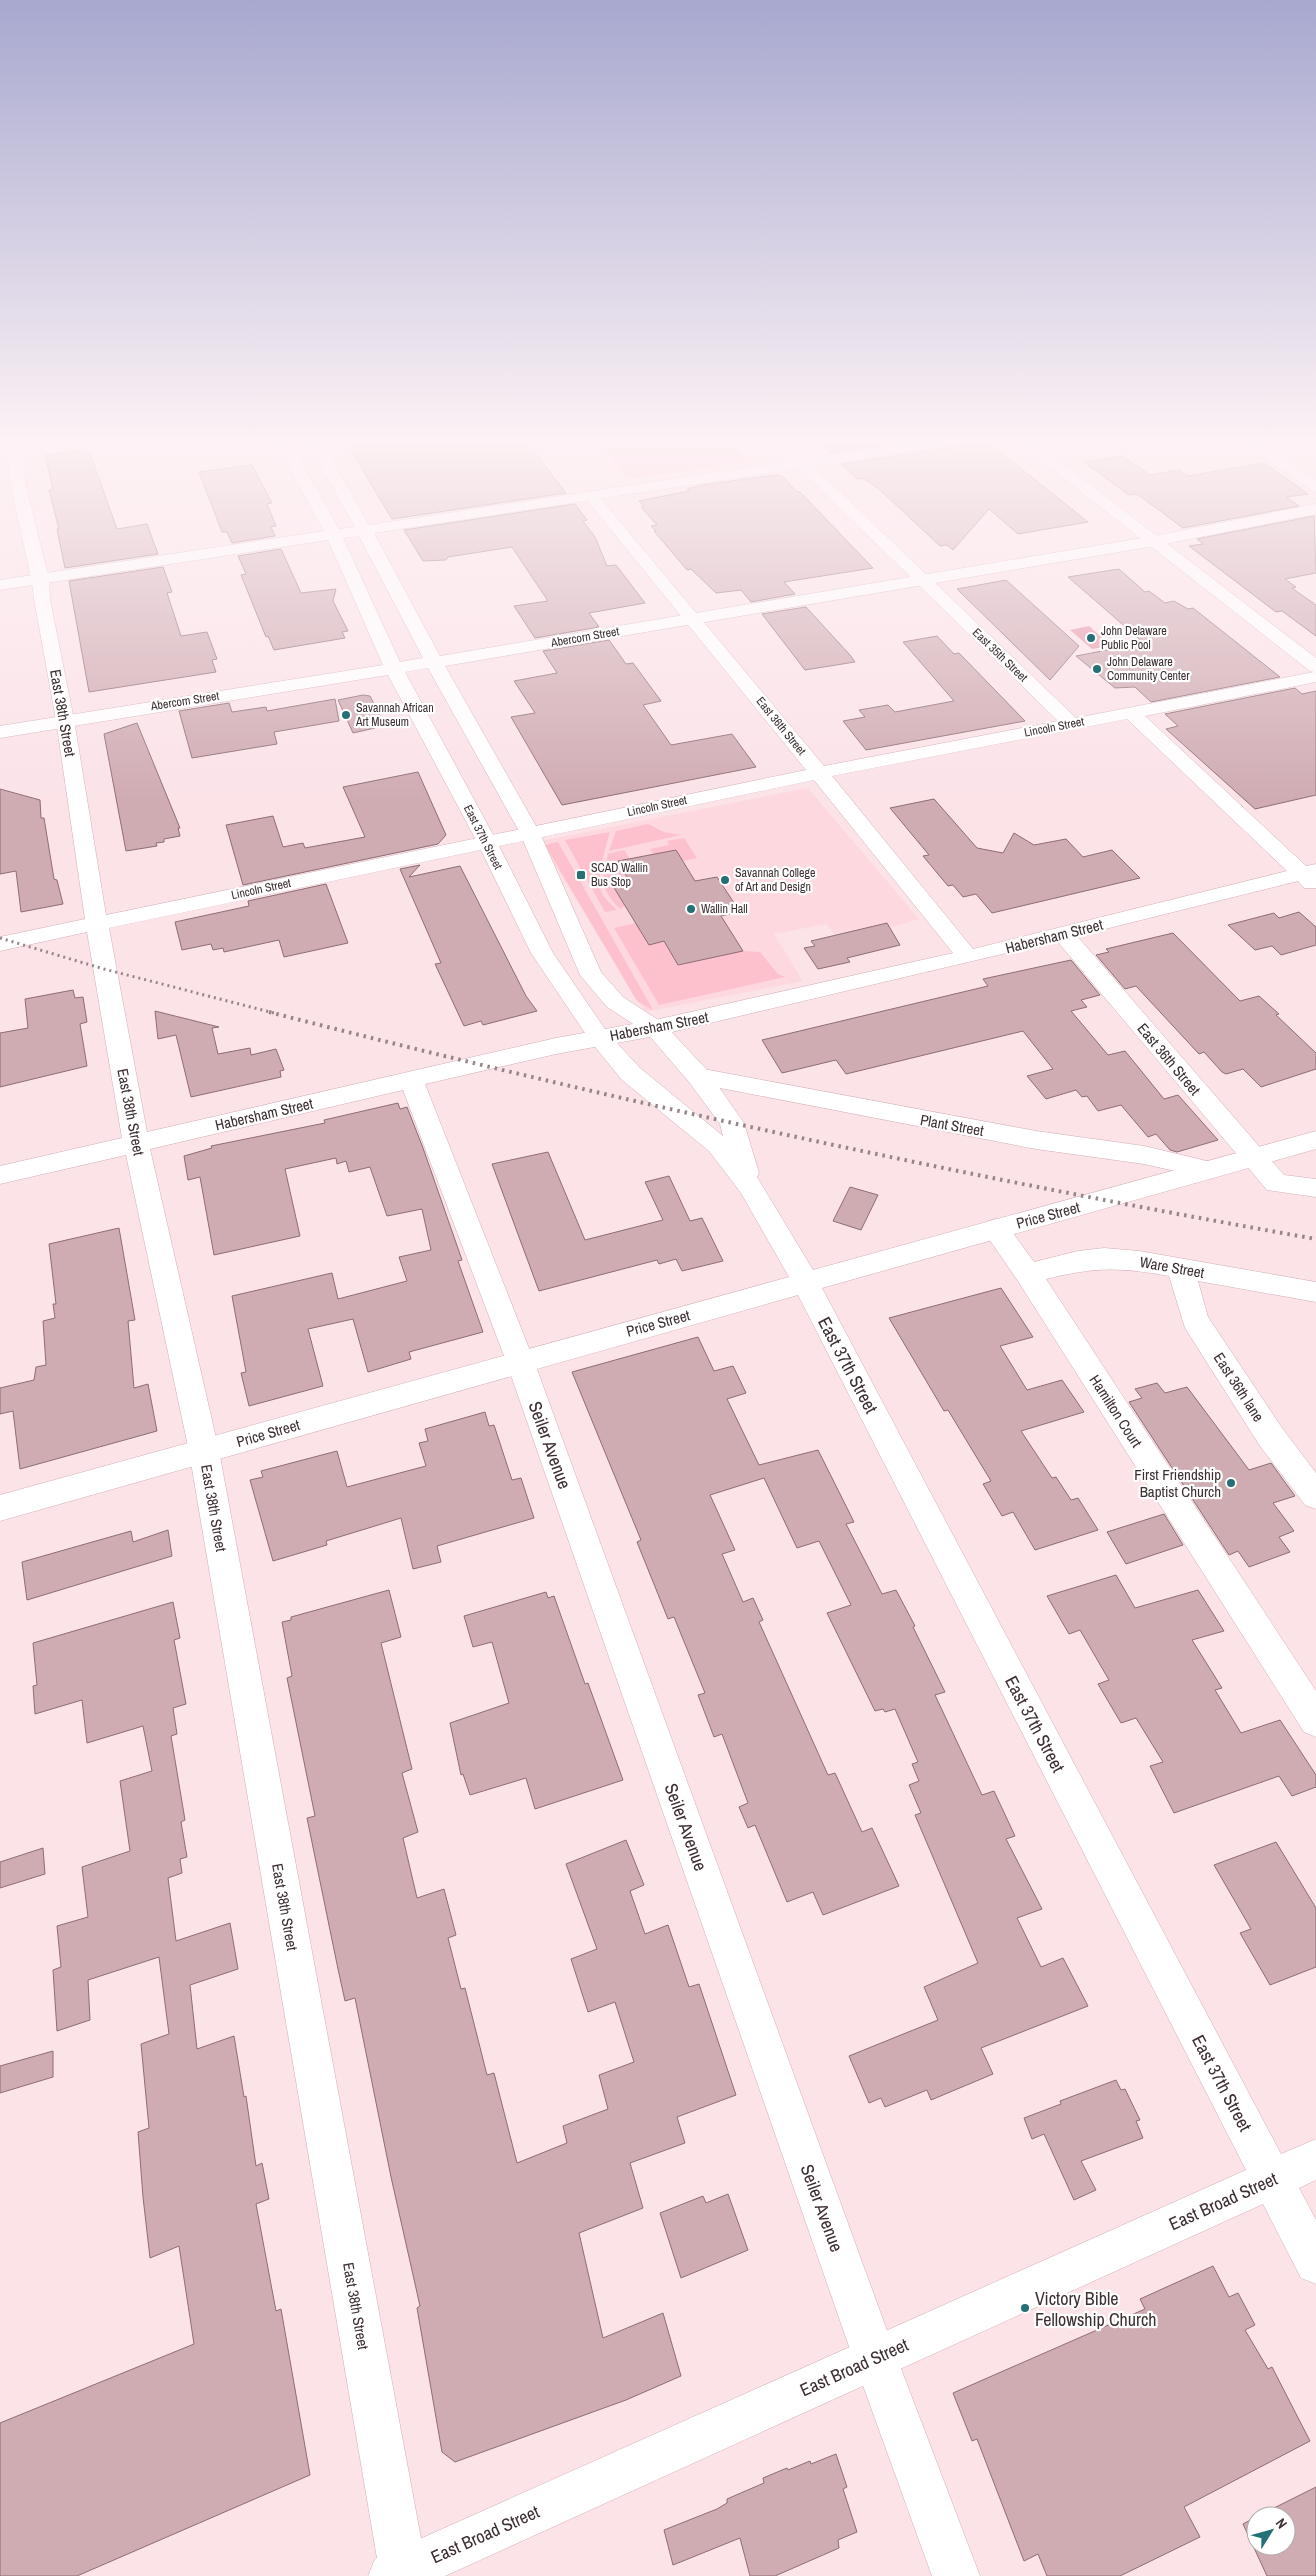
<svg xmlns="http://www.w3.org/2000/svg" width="1316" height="2576" font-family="'Archivo Narrow',sans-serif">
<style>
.built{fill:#fed8df}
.green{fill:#fdc1cd}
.water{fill:#e697a9}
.building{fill:#cfabb2;stroke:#8e6d74}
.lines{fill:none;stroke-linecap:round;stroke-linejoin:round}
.minor-casing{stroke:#d2aeb5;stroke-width:1}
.major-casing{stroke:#d2aeb5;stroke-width:1}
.minor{fill:#fff;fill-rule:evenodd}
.major{fill:#fff;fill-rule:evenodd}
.rail-far1{stroke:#978488;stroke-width:3;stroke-dasharray:2 4;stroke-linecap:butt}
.rail{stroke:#978488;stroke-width:4;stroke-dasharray:2.5 5;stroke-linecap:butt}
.poi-dot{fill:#256f77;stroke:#fff;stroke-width:2}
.labels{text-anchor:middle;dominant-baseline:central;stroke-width:4.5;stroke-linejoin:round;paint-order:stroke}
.far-poi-label{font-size:12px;fill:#3c2e31;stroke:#fff;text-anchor:start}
.far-street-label{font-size:12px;fill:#3c2e31;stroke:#fff}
.street-label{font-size:15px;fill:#3c2e31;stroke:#fff}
.poi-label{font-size:15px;fill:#3c2e31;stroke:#fff;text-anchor:end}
.near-street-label{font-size:18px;fill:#3c2e31;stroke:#fff}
.near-poi-label{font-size:18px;fill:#3c2e31;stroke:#fff;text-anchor:start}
</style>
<rect width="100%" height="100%" fill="#fbe3e8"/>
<path class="built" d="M808 788 919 919 892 927 888 923 834 934 826 924 774 934 803 981 645 1012 540 841Z"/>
<g class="green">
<path d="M728 440 748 462 628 479 597 440Z"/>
<path d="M648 824 664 832 681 835 609 851 616 831Z"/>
<path d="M610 832C606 846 596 878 601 891 604 899 611 904 617 910L605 912 565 840Z"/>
<path d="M684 838 697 858 683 861 676 850 654 854 650 849 669 845 667 841Z"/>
<path d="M558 842 653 1010 637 1001 545 845Z"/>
<path d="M624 850 630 859 618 862 630 882 613 886 625 906 620 909C601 889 601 881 608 854Z"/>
<path d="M636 923 649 944 664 941 678 965 743 951 760 952 778 974 785 977 659 1005 614 928Z"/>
</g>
<path class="water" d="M1089 626 1111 646 1092 649 1070 630Z"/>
<g class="building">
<path d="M359 440H525L566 493 392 519 349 447 361 445Z"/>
<path d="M817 440H913L830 453Z"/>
<path d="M970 440H985L1088 522 1018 534 989 509 953 550 947 545 940 546 879 489 863 478 857 479 841 464 961 446Z"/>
<path d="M84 450 89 451 117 529 147 524 158 554 65 568 57 529H59L49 490 53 489 45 455Z"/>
<path d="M1123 456 1150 475 1179 470 1188 476 1264 463 1308 494 1286 497 1299 506 1183 528 1137 494 1129 495 1084 462Z"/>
<path d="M252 465 272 503 267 504 276 526 271 527 275 536 232 543 227 532H222L199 472Z"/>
<path d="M775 475 782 476 797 492H800L873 568 784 582 795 594 751 602 741 590 716 593 691 569 687 570 654 531H656L651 526 657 525 641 507 644 506 639 501 689 491 687 489 703 485Z"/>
<path d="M575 504 587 520 583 521 595 537 607 566 616 565 645 603 589 613 599 627 535 638 514 606 548 601 512 547 448 557 446 560 423 561 404 530Z"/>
<path d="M1314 516 1316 573 1285 579 1296 587 1292 588 1316 605V636L1282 611 1276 612 1189 546 1203 544 1197 539Z"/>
<path d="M281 549 301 593 336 589 333 601 348 631 342 632 345 638 274 650 268 636 266 637 241 575 246 574 238 556Z"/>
<path d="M163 567 172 592 167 593 181 636 207 632 217 659 212 660 216 672 89 692 69 581Z"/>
<path d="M1119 569 1145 592 1149 591 1165 603 1174 601 1188 609 1193 608 1280 677 1151 702 1135 687 1115 688 1076 656 1144 643 1068 577Z"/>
<path d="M1006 580 1079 646 1050 680 957 589Z"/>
<path d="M806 607 850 655 855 662 805 670 762 614Z"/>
<path d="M937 636 954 654 959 653 1025 721 866 750 843 721 865 717 859 710 888 705 895 712 954 701 903 642Z"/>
<path d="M609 640 626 664 633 663 661 701 643 705 671 745 732 734 756 767 562 805 511 717 535 713 514 681 557 673 543 651Z"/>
<path d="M1295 688 1302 694 1316 691V795L1255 809 1166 729 1178 726 1165 714Z"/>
<path d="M363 695 370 696 383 722 373 724 375 728 353 733 338 700Z"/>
<path d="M335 699 339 721 274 732 277 744 192 758 179 711 229 703 232 712 266 707 267 711Z"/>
<path d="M137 723 180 828H178L180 836 164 839V842L156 843 157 846 126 851 104 734Z"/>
<path d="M418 772 446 835 438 844 243 885 226 825 273 816 283 847 303 843 305 848 365 837 343 787Z"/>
<path d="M0 789 40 800 41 818H44L54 879 57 880 63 904 21 912 16 871 0 874Z"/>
<path d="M934 799 977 848 1003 853 1014 833 1034 845 1066 839 1083 857 1112 850 1140 878 992 913 976 894 963 897 953 885 948 886 923 856 929 855 890 808Z"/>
<path d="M676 850 695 881 717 877 740 912 721 916 743 951 678 965 664 941 649 945 613 886 630 882 618 861Z"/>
<path d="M420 865 409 877 460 866 526 996 537 1011 483 1025 481 1021 464 1026 435 964 441 963 400 869Z"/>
<path d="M326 884 348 943 284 957 279 940 224 952 223 948 213 950 211 944 182 950 175 922 249 906 248 901Z"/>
<path d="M1299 912 1316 927V945L1281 955 1272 946 1255 950 1228 925 1274 913 1279 918Z"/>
<path d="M887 923 900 945 847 958 850 962 818 969 804 948 815 946 811 941Z"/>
<path d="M1173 933 1240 1001 1259 996 1279 1014 1276 1015 1316 1053V1069L1261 1087 1243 1069 1226 1074 1222 1072 1204 1052 1199 1054 1136 986 1125 989 1096 955 1109 952 1106 949Z"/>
<path d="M1071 960 1100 995 1081 1000 1087 1007 1071 1011 1108 1055 1125 1051 1164 1099 1178 1095 1218 1140 1177 1152 1170 1150 1156 1134 1148 1137 1121 1105 1098 1111 1087 1096 1082 1097 1076 1090 1046 1099 1027 1076 1053 1069 1023 1031 846 1074 836 1060 782 1073 762 1040 988 986 983 979Z"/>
<path d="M73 990 75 998 83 997 87 1022 80 1024 87 1066 0 1087V1033L28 1028 25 999Z"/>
<path d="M155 1011 219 1027 212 1028 218 1054 250 1048 251 1055 276 1049 284 1070 280 1071 281 1077 191 1097 176 1035 158 1039Z"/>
<path d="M398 1103 400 1109 407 1107 423 1148 462 1260 458 1261 483 1332 409 1352 411 1359 368 1372 353 1319 308 1329 323 1386 249 1406 241 1373 246 1372 232 1296 332 1273 338 1299 407 1281 399 1257 431 1250 422 1209 387 1216 370 1167 349 1172 346 1161 337 1164 336 1158 285 1169 300 1236 214 1255 200 1177 188 1180 184 1156 212 1148 211 1146 325 1123 324 1120Z"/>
<path d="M548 1152 585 1240 663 1220 645 1182 669 1176 690 1221 702 1218 723 1261 682 1271 676 1259 659 1264 657 1260 539 1291 492 1164Z"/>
<path d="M850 1187 878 1195 861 1230 833 1221Z"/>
<path d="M119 1228 135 1320 128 1321 134 1388 148 1384 157 1431 20 1469 13 1411 0 1414V1388L34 1380 36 1367 46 1365 43 1321 55 1318 53 1304H56L49 1244Z"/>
<path d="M1001 1288 1033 1337 1000 1346 1027 1390 1062 1380 1084 1412 1021 1431 1052 1478 1056 1477 1071 1500 1078 1498 1098 1530 1035 1550 1013 1512 1002 1516 983 1484 991 1481 948 1410 944 1411 889 1318Z"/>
<path d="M698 1337 714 1371 733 1366 746 1393 727 1399 759 1465 818 1450 854 1522 846 1524 882 1594 896 1590 915 1626 913 1627 945 1692 935 1695 982 1795 994 1791 1015 1836 1006 1839 1042 1909 1017 1918 1041 1967 1063 1958 1088 2006 981 2048 993 2074 931 2100 927 2090 885 2107 881 2098 869 2103 849 2056 938 2020 924 1987 978 1963 915 1815 921 1813 909 1785 919 1781 912 1764 918 1762 895 1709 885 1712 883 1709 875 1711 827 1613 851 1605 819 1541 797 1548 764 1478 710 1495 735 1550 722 1554 743 1602 753 1598 763 1620 759 1622 828 1775 835 1773 862 1832 872 1828 899 1886 823 1915 813 1892 787 1902 755 1825 748 1828 739 1807 748 1803 722 1734 714 1737 698 1695 705 1693 674 1617 668 1619 637 1542 641 1540 572 1372Z"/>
<path d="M1157 1383 1165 1393 1187 1387 1249 1470 1271 1463 1295 1496 1273 1503 1294 1531 1279 1537 1290 1552 1249 1567 1238 1551 1229 1555 1129 1402 1142 1398 1135 1389Z"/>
<path d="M485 1412 489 1426 494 1425 512 1480 521 1478 534 1518 437 1546 441 1562 413 1569 401 1518 326 1541 327 1545 273 1561 250 1480 263 1477 261 1471 337 1451 347 1487 426 1466 419 1443 428 1441 425 1429Z"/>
<path d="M1164 1514 1183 1545 1126 1564 1107 1532Z"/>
<path d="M168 1530 172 1556 27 1600 22 1562 131 1531 133 1542Z"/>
<path d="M1116 1575 1135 1608 1198 1590 1224 1631 1192 1640 1222 1688 1215 1690 1241 1733 1280 1720 1316 1775V1787L1292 1796 1279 1776 1174 1813 1150 1766 1163 1762 1136 1718 1121 1723 1098 1684 1109 1680 1080 1630 1069 1634 1047 1596Z"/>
<path d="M389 1590 401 1637 381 1643 412 1769 402 1773 418 1832 403 1838 417 1898 444 1889 456 1935 448 1938 461 1989 465 1988 487 2075 494 2073 517 2163 567 2143 563 2126 608 2109 599 2075 634 2062 615 2002 588 2012 571 1959 597 1949 566 1864 626 1840 644 1885 630 1891 645 1934 668 1925 689 1987 699 1984 736 2095 677 2117 685 2143 630 2163 643 2208 579 2233 603 2338 663 2313 681 2376 626 2400 455 2462 442 2452 417 2308 420 2306 391 2177 355 1998 345 2001 338 1969 307 1818 315 1816 287 1678 292 1676 282 1622 291 1620V1617Z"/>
<path d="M546 1592 548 1598 554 1596 585 1684 588 1683 623 1780 535 1809 526 1778 470 1795 463 1774 461 1775 450 1723 509 1703 492 1642 473 1647 464 1616Z"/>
<path d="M173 1602 180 1638 174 1640 186 1704 173 1708 177 1734 171 1736 185 1820 181 1822 187 1857 180 1859 182 1873 168 1878 176 1941 230 1923 238 1969 190 1985 197 2049 234 2036 244 2097 246 2096 256 2166 262 2163 269 2199 256 2204 276 2311 281 2309 310 2475 77 2576H0V2423L194 2344 179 2246 150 2258 143 2197 138 2132 149 2128 141 2044 169 2034 159 1957 88 1980 90 2020 57 2031 53 1970 61 1967 57 1926 88 1917 82 1867 130 1851 120 1781 152 1771 143 1726 87 1743 82 1700 35 1714 33 1686 37 1685 33 1643Z"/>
<path d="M1276 1842 1316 1908V1967L1270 1985 1240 1933 1251 1929 1214 1865Z"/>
<path d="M43 1848 45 1874 0 1888V1862Z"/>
<path d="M53 2051V2077L0 2093V2066Z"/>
<path d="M1116 2080 1121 2090 1125 2089 1140 2120 1136 2121 1143 2138 1081 2161 1096 2190 1074 2200 1044 2134 1032 2139 1024 2118 1061 2104 1060 2101Z"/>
<path d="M728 2194 748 2250 681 2278 660 2213 703 2196 706 2203Z"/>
<path d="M1213 2266 1229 2297 1238 2293 1255 2325 1245 2330 1268 2369 1272 2367 1310 2441 1184 2507 1200 2537 1120 2576H1047L1038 2554 1024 2561 977 2439 972 2441 953 2393 1145 2309 1140 2299Z"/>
<path d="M836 2454 847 2487 843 2489 857 2532 838 2540 839 2548 775 2576H750L740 2538 673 2565 664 2530 717 2509 727 2503V2499L764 2483 763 2478 787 2468 788 2470 810 2461 811 2464Z"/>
<path d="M1316 2487V2576H1267L1243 2524 1256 2517V2546H1286V2516H1258Z"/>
</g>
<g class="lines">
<defs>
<g id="minor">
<path d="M9 440H21L22 443 26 487 49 579 50 599 74 720 106 915 806 770 586 499 583 496 586 493H596L824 766 1058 721 770 440H786L1076 718 1314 672 1310 671 1015 440H1032L1316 658V682L1145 716 1306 866 1316 864V888H1304L1298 881 1077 936 1284 1175 1316 1179V1197L1267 1190 1057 941 655 1036 556 1054 425 1084 534 1361 897 2358 980 2576H932L853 2358 506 1361 403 1090 150 1149 219 1451 428 2576H380L189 1451 126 1155 0 1184V1166L122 1138 87 932 0 951V937L85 919 56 720 34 599C32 566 0 463 9 440ZM1127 719 1287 871 973 949 832 776ZM814 780 953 953 655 1020 556 1038 147 1132 109 928Z"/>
<path d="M1238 440H1256L1316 480V492L1311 490Z"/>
<path d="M698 1068 1036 1131 1144 1146 1215 1163 1219 1169 1215 1175 1206 1178 1144 1164 1036 1149 689 1082 686 1076 689 1070Z"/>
<path d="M996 1219 1005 1222 1034 1262 1078 1251 1104 1248 1139 1251 1316 1282V1302L1198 1281 1208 1317 1282 1428 1316 1473V1509L1305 1505 1260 1446 1185 1328 1169 1276C1119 1267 1095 1267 1046 1279L1316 1691V1737L1304 1732 1018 1281 987 1236 983 1229 987 1222Z"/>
</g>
<path id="major" d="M274 440H289L339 529 355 527 306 440H321L369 525 929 440H968L961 444 374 533 440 656 1154 536 1316 504V514L1154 546 445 666 540 833 601 972 623 997 663 1023 707 1070 744 1123 759 1173 757 1177 813 1270 1316 1131V1149L822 1288 1281 2154 1316 2139V2180L1299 2188 1316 2220V2284L1301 2278 1263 2204 445 2576H368L375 2559 1246 2170 798 1295 0 1521V1495L789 1277 741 1193 709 1151 622 1080 591 1042 531 953 477 842 388 675 0 738V726L383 665 328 540 0 590V580L324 531ZM359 536 423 658 400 662 343 538ZM428 668 520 833 580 975 607 1007 647 1033 689 1082 720 1124 723 1136 640 1068 607 1032 553 953 497 842 405 672Z"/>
</defs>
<use href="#minor" class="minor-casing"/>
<use href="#major" class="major-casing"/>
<use href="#minor" class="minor"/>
<use href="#major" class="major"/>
<path class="rail-far1" d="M0 938 104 969 274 1013"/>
<path class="rail" d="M269 1012C615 1101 964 1177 1316 1239"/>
</g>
<linearGradient id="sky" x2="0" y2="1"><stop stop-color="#a7a8cf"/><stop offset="0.55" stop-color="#fdf2f5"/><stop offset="1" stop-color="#fdf2f5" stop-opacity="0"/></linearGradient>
<rect width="1316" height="801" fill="url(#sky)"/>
<g class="poi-dot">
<circle cx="1091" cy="638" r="5"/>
<circle cx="1097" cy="669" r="5"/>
<circle cx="346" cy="715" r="5"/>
<rect x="576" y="870" width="10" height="10" rx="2.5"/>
<circle cx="725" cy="880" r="5"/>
<circle cx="691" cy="909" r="5"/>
<circle cx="1231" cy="1483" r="5"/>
<circle cx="1025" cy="2308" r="5"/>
</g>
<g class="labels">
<g class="far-poi-label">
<text x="1101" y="631">John Delaware<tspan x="1101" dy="14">Public Pool</tspan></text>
<text x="1107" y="662">John Delaware<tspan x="1107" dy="14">Community Center</tspan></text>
<text x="356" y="708">Savannah African<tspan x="356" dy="14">Art Museum</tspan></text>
<text x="591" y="868">SCAD Wallin<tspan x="591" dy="14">Bus Stop</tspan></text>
<text x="735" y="873">Savannah College<tspan x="735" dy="14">of Art and Design</tspan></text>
<text x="701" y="909">Wallin Hall</text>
</g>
<g class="far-street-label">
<text transform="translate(585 637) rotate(-10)">Abercorn Street</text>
<text transform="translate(1000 655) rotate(44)">East 35th Street</text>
<text transform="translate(185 701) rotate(-9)">Abercorn Street</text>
<text transform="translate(781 726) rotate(51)">East 36th Street</text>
<text transform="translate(1054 727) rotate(-11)">Lincoln Street</text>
<text transform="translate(657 806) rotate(-12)">Lincoln Street</text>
<text transform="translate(483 837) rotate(63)">East 37th Street</text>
<text transform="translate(261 889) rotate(-12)">Lincoln Street</text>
</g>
<g class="street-label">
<text transform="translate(63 713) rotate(80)">East 38th Street</text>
<text transform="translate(1054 936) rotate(-14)">Habersham Street</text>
<text transform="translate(659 1026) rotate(-11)">Habersham Street</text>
<text transform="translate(1169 1059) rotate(50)">East 36th Street</text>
<text transform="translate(131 1112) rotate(79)">East 38th Street</text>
<text transform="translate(264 1114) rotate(-13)">Habersham Street</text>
<text transform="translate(952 1125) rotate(10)">Plant Street</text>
<text transform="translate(1048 1215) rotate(-15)">Price Street</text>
<text transform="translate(1172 1267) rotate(10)">Ware Street</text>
<text transform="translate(658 1323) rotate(-15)">Price Street</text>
<text transform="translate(1239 1387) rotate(57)">East 36th lane</text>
<text transform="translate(1116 1411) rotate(57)">Hamilton Court</text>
<text transform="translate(268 1433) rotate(-16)">Price Street</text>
<text transform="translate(214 1508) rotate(80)">East 38th Street</text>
<text transform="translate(285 1907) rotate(80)">East 38th Street</text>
<text transform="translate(356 2306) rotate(80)">East 38th Street</text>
</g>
<g class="poi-label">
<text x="1221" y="1474">First Friendship<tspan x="1221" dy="17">Baptist Church</tspan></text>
</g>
<g class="near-street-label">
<text transform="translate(848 1365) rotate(62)">East 37th Street</text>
<text transform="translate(550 1445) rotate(70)">Seiler Avenue</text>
<text transform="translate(1035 1724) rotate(62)">East 37th Street</text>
<text transform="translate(686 1827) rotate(70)">Seiler Avenue</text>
<text transform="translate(1222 2083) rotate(62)">East 37th Street</text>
<text transform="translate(1223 2201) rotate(-24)">East Broad Street</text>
<text transform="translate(822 2208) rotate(70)">Seiler Avenue</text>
<text transform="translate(854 2367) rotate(-24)">East Broad Street</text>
<text transform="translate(485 2534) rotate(-24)">East Broad Street</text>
</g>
<g class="near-poi-label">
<text x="1035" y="2298">Victory Bible<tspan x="1035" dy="21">Fellowship Church</tspan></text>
</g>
</g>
<g transform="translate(1271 2531) rotate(53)"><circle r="24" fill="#ffffff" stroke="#b1abad"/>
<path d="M0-4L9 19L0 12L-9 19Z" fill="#256f77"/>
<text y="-8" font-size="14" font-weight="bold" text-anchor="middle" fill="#3c2e31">N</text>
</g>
</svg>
